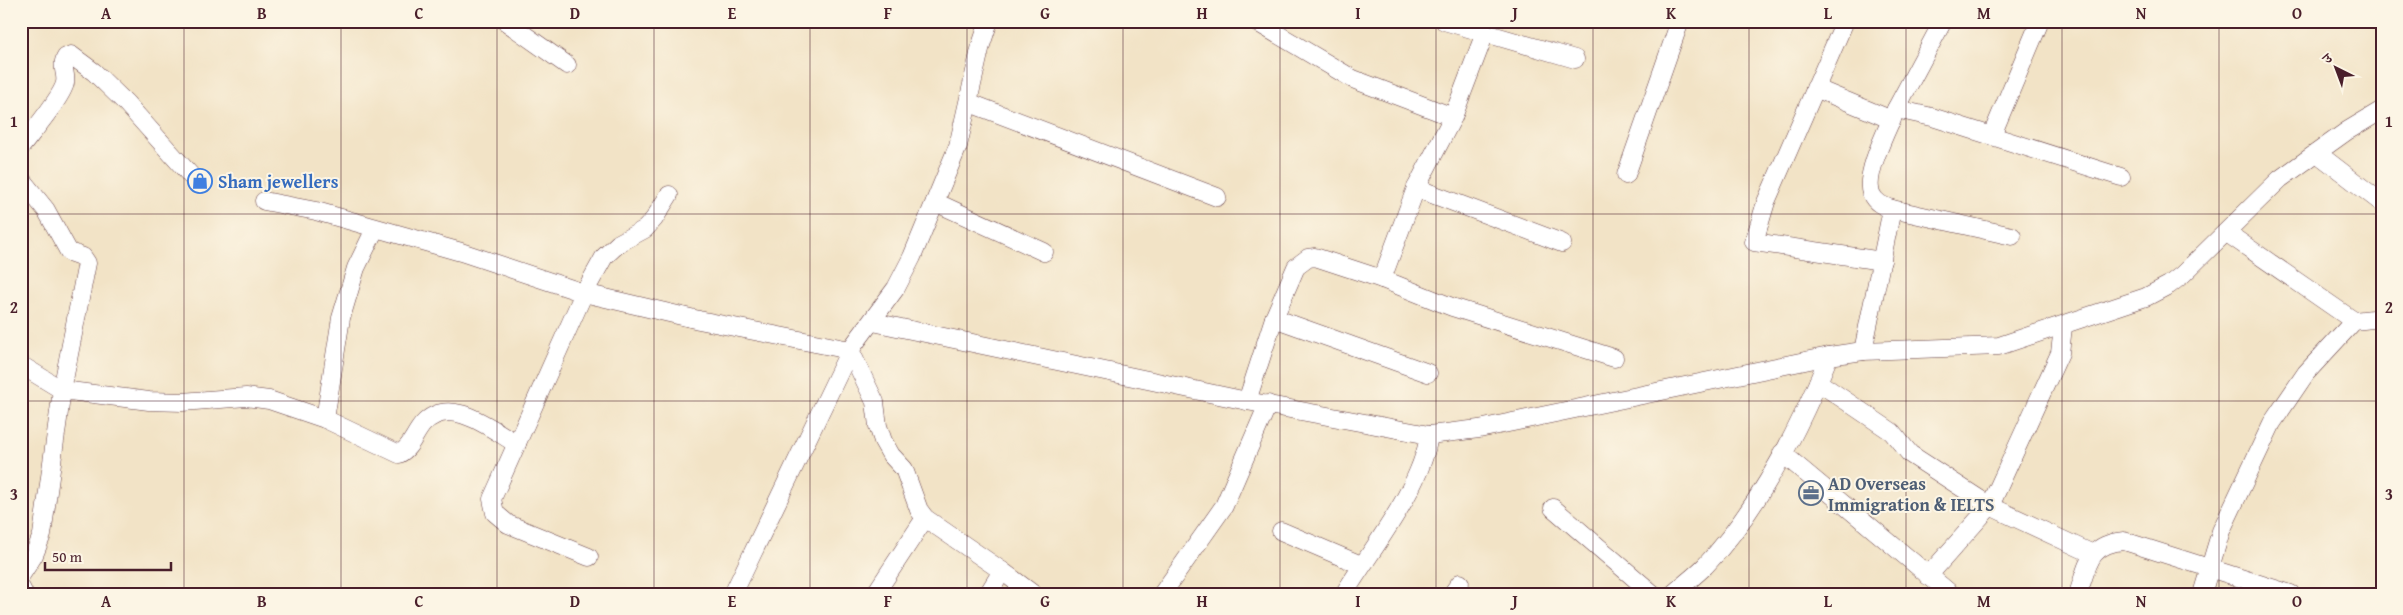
<svg xmlns="http://www.w3.org/2000/svg" width="2403" height="615" font-family="'Gentium Book Plus','Noto Serif Devanagari',serif">
<style>
.lines{fill:none;stroke-linecap:round;stroke-linejoin:round}
.street-casing{stroke:#633c42;stroke-width:19}
.street{stroke:#fff;stroke-width:18}
.grid{fill:none;stroke:#4a1f2b;stroke-width:1;stroke-opacity:0.55}
.labels{text-anchor:middle;dominant-baseline:central;stroke-width:4;stroke-linejoin:round;paint-order:stroke}
.shop-label{font-size:18px;font-weight:bold;fill:#366cbe;stroke:#fcf5e5;text-anchor:start}
.service-label{font-size:18px;font-weight:bold;fill:#4e5e75;stroke:#fcf5e5;text-anchor:start}
.neatline{fill:none;stroke:#4a1f2b;stroke-width:2}
.grid-label{font-size:16px;text-anchor:middle;font-weight:bold;fill:#4a1f2b}
</style>
<rect width="100%" height="100%" fill="#fcf5e5"/>
<filter id="ink" filterUnits="userSpaceOnUse"><feTurbulence type="fractalNoise" baseFrequency=".02" numOctaves="2"/><feDisplacementMap in="SourceGraphic" scale="10" xChannelSelector="R" yChannelSelector="G"/><feConvolveMatrix kernelMatrix="1 2 1 2 8 2 1 2 1" color-interpolation-filters="sRGB"/></filter>
<filter id="wash" filterUnits="userSpaceOnUse"><feTurbulence type="fractalNoise" baseFrequency=".0096" numOctaves="4" result="noise"/><feDisplacementMap in="SourceGraphic" scale="20" xChannelSelector="R" yChannelSelector="G"/><feGaussianBlur stdDeviation="1.12" result="paint"/><feColorMatrix in="noise" values="0 0 0 0 0 0 0 0 0 0 0 0 0 0 0 0 0 1.4 0 .05"/><feComposite in="paint" operator="in"/></filter>
<g filter="url(#wash)">
<rect width="100%" height="100%" fill="#f2e3c6"/>
</g>
<g filter="url(#ink)">
<g class="lines">
<defs>
<g id="street">
<path d="M505 21 567 65"/>
<path d="M1255 21 1353 79 1453 117"/>
<path d="M1444 21 1575 59"/>
<path d="M1845 21 1766 202 1754 242 1882 261"/>
<path d="M1815 88 1892 120"/>
<path d="M970 103 1217 197"/>
<path d="M1896 109 1943 21"/>
<path d="M1992 135 2040 21"/>
<path d="M21 147C31 134 62 97 65 83 67 73 60 66 66 57L71 55 94 72 126 103 193 178"/>
<path d="M2317 153 2382 203"/>
<path d="M1626 175 1680 21"/>
<path d="M21 179 46 210 69 252 83 257 87 263 62 390 42 535 34 555 21 575"/>
<path d="M1416 188 1562 243"/>
<path d="M264 201 316 211 461 252 584 293 699 320 850 350 875 402 878 426 883 441 891 455 904 469 919 510 925 518 1002 571"/>
<path d="M935 202 1044 252"/>
<path d="M1892 209 2012 236"/>
<path d="M2227 233 2354 321"/>
<path d="M1382 279 1416 188 1453 117 1485 33"/>
<path d="M1274 318 1428 373"/>
<path d="M873 322 1247 401 1429 435 1479 429 1829 356 1863 351 1999 346 2146 297 2169 285 2182 275 2280 179 2347 131 2382 110"/>
<path d="M1863 351 1892 209C1883 206 1875 203 1871 193 1864 174 1888 128 1896 109L1932 117 2121 177"/>
<path d="M21 365 62 390 149 401 182 402 246 397 269 400 325 419 399 454C411 448 414 434 423 424 450 394 491 429 517 444"/>
<path d="M1818 382 1892 432 1910 454 1990 506 2093 554"/>
<path d="M1247 401 1274 318 1296 267 1308 258 1315 257 1382 279 1452 307 1614 358"/>
<path d="M325 419 341 318 356 268 375 229"/>
<path d="M1782 453 1951 594"/>
<path d="M1553 508 1653 594"/>
<path d="M1281 531 1361 565"/>
<path d="M589 557 508 524 495 513 492 499 584 293 604 257 619 243 645 229 654 219 669 195"/>
<path d="M1928 576 1990 506 2060 353 2063 327"/>
<path d="M21 588 24 594"/>
<path d="M733 594 850 350 896 288 912 257 958 146 981 45 989 21"/>
<path d="M875 594 925 518"/>
<path d="M988 594 1002 571 1033 594"/>
<path d="M1162 594 1224 506 1268 404"/>
<path d="M1344 594C1372 548 1422 487 1429 435"/>
<path d="M1452 594 1460 583"/>
<path d="M1673 594C1684 584 1695 576 1705 566 1758 510 1800 427 1829 356"/>
<path d="M2078 594C2088 565 2088 544 2124 541L2291 594"/>
<path d="M2202 594 2221 531 2272 423 2306 373 2354 321 2382 318"/>
</g>
</defs>
<use href="#street" class="street-casing"/>
<use href="#street" class="street"/>
</g>
</g>
<path class="grid" d="M184 21V594M341 21V594M497 21V594M654 21V594M810 21V594M967 21V594M1123 21V594M1280 21V594M1436 21V594M1593 21V594M1749 21V594M1906 21V594M2062 21V594M2219 21V594M21 214H2382M21 401H2382"/>
<defs>
<symbol id="shop-ring" viewBox="-11 -11 22 22"><circle r="9.5" fill="#fcf5e5" stroke="#3f7fe0" stroke-width="1.5"/><path d="M-5-2.5h2.3a2.7 3.5 0 0 1 5.4 0H5L5.5 6h-11ZM-1.5-2.5h3a1.5 2.3 0 0 0-3 0Z" fill="#3f7fe0"/></symbol>
<symbol id="office-ring" viewBox="-11 -11 22 22"><circle r="9.5" fill="#fcf5e5" stroke="#5c6f8a" stroke-width="1.5"/><path d="M-6-3h4V-5.5h4V-3h4V5H-6ZM-1-4.5V-3h2v-1.5ZM-6 0V1H6V0Z" fill="#5c6f8a"/></symbol>
</defs>
<g fill-rule="evenodd">
<use href="#shop-ring" x="186" y="167" width="28" height="28"/>
<use href="#office-ring" x="1797" y="479" width="28" height="28"/>
</g>
<g class="labels">
<g class="shop-label">
<text x="218" y="181">Sham jewellers</text>
</g>
<g class="service-label">
<text x="1828" y="483">AD Overseas<tspan x="1828" dy="21">Immigration &amp; IELTS</tspan></text>
</g>
</g>
<rect width="2403" height="615" fill="none" stroke="#fcf5e5" stroke-width="55"/>
<g transform="translate(2336 68) rotate(318)" stroke="#fcf5e5" stroke-width="4" paint-order="stroke">
<path d="M0-4L9 19L0 12L-9 19Z" fill="#4a1f2b"/>
<text y="-8" font-size="14" font-weight="bold" text-anchor="middle" fill="#4a1f2b">उ</text>
</g>
<path d="M45 562v8h126v-8" fill="none" stroke="#4a1f2b" stroke-width="2.5"/>
<text x="52" y="562" font-size="15" fill="#4a1f2b" stroke="#fcf5e5" stroke-width="4" paint-order="stroke">50 m</text>
<rect x="28" y="28" width="2348" height="560" class="neatline"/>
<g class="grid-label">
<text x="106" y="19">A</text>
<text x="262" y="19">B</text>
<text x="419" y="19">C</text>
<text x="575" y="19">D</text>
<text x="732" y="19">E</text>
<text x="888" y="19">F</text>
<text x="1045" y="19">G</text>
<text x="1202" y="19">H</text>
<text x="1358" y="19">I</text>
<text x="1515" y="19">J</text>
<text x="1671" y="19">K</text>
<text x="1828" y="19">L</text>
<text x="1984" y="19">M</text>
<text x="2141" y="19">N</text>
<text x="2297" y="19">O</text>
<text x="14" y="127">1</text>
<text x="2389" y="127">1</text>
<text x="14" y="313">2</text>
<text x="2389" y="313">2</text>
<text x="14" y="500">3</text>
<text x="2389" y="500">3</text>
<text x="106" y="607">A</text>
<text x="262" y="607">B</text>
<text x="419" y="607">C</text>
<text x="575" y="607">D</text>
<text x="732" y="607">E</text>
<text x="888" y="607">F</text>
<text x="1045" y="607">G</text>
<text x="1202" y="607">H</text>
<text x="1358" y="607">I</text>
<text x="1515" y="607">J</text>
<text x="1671" y="607">K</text>
<text x="1828" y="607">L</text>
<text x="1984" y="607">M</text>
<text x="2141" y="607">N</text>
<text x="2297" y="607">O</text>
</g>
</svg>
